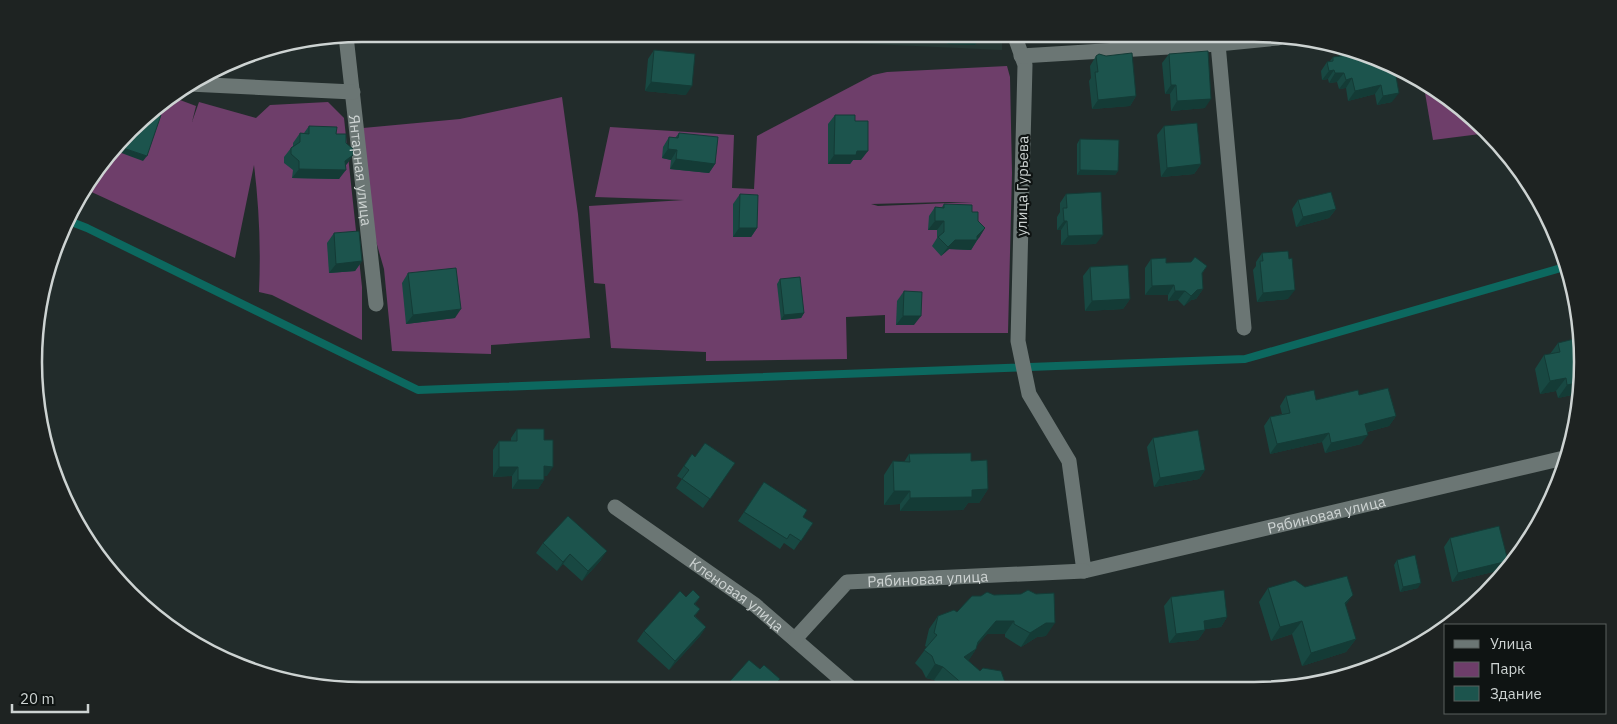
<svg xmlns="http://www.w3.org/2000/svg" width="1617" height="724" font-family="'IBM Plex Sans',sans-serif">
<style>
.built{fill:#253734}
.green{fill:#6e3e6a;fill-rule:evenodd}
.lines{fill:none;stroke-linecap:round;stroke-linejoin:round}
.stream{stroke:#0c685f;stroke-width:8}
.minor{stroke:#6b7674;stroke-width:15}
.wall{fill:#184842}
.shaded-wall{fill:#143b36}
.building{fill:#1c544d;stroke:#143b36}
.labels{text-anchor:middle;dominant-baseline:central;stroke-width:4.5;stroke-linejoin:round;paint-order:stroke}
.street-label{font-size:15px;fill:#cdd3d2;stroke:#0f1413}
.rim{fill:none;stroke:#cdd3d2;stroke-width:2.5}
</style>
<rect width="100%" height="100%" fill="#222c2b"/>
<path class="built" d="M654 34H1002V50Z"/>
<g class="green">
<path d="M1007 66 1010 77 1012 173 1008 333H885V315L846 317 847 359 706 361V352L611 348 605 284 594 283 589 206 684 200 595 197 610 127 734 135 732 188 754 189 757 136 873 75 887 72ZM947 202H973L878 206 871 204Z"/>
<path d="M1423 81 1472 115 1488 133 1433 140Z"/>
<path d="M172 97 196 106 192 122 199 102 256 118 270 105 328 102 344 118 362 287V340L272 295 259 292C261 248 259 206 254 165L235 258 85 189 146 115Z"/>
<path d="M562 97 578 214 590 338 491 345V354L392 351 384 269 367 210 363 128 460 119Z"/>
</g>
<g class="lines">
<path class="stream" d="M69 221 87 228 418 390 1245 359 1568 266"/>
<g class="minor">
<path id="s1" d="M1014 34 1025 65 1018 341 1029 394 1069 461 1084 571 1568 457"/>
<path id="s2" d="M346 36 376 304"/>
<path d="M1218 44 1244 328"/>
<path d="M1021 56 1218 44 1278 38"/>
<path d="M189 84 353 92"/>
<path id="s3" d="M615 507 755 605 852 689"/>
<path id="s4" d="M795 639 847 582 1084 571"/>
</g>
</g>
<g class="wall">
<path d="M850 34H882V37L878 42 850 40Z"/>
<path d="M891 34H922V37L918 42 891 41Z"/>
<path d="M947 34H979L978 40 975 45 947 44Z"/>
<path d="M1343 49 1389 65 1392 102 1377 105 1375 94 1348 101 1346 88 1339 89 1337 82 1329 83 1328 79 1322 80 1321 71 1327 62 1330 61 1333 57H1338Z"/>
<path d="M654 50 686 95 645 91 648 59Z"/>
<path d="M1169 54 1205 108 1171 111 1170 94H1165L1162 63Z"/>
<path d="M1096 56H1106L1136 96 1130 106 1092 109 1089 81 1091 78 1090 66Z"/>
<path d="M835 115 855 121 861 160H853L850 164H828V124Z"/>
<path d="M309 126 336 134 346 143 353 155 346 165 339 179 292 178 293 170 284 163V157L291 148 293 146V143L300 133H304Z"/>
<path d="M1164 126 1201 164 1194 174 1161 177 1157 135Z"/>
<path d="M679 133 715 164 709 173 670 169 671 160 662 158 663 147 669 137 675 138Z"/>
<path d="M1080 139 1118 171 1115 175H1077V144Z"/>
<path d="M740 194 757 228 751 237H733V204Z"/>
<path d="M1066 194 1096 244 1061 245V230H1057V217L1060 212V203Z"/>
<path d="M1298 200 1336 209 1329 218 1296 227 1292 209Z"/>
<path d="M944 204 972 212 978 221 985 228 971 250 949 249 941 256 932 246 937 238V230H928L929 216 935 207H942Z"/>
<path d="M334 233 362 261 355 271 329 273 327 243Z"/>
<path d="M1262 253 1288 299 1257 302 1253 270 1256 266V262Z"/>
<path d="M1151 259 1166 263 1207 266 1202 274 1203 289 1196 299 1191 300 1184 306 1178 300 1168 301V295H1145V268Z"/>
<path d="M1090 267 1130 299 1123 309 1085 311 1083 276Z"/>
<path d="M408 273 455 318 406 324 402 283Z"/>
<path d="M780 279 804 313 801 318 781 320 777 284Z"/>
<path d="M904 291 914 325H896L897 301Z"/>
<path d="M1558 343 1581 393 1558 398 1556 391 1540 394 1535 369 1544 355 1550 354Z"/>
<path d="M1359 395 1396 416 1389 426 1367 432 1361 444 1325 453 1322 442 1270 454 1264 426 1270 417 1282 414 1280 406 1286 396 1316 400Z"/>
<path d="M517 429 544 440 547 476H544V480L538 489H512V476L493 477V450L499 441H511V438Z"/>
<path d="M1153 438 1205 470 1199 479 1154 487 1147 447Z"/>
<path d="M692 454 695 457 735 463 703 508 676 488 682 479 677 476Z"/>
<path d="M909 454 971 461 988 489 979 503H968L963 510 900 511V504L884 505V475L893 461 904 462Z"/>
<path d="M764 482 803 517 813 523 794 550 784 543 780 549 738 521Z"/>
<path d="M1450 538 1501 570 1452 582 1444 547Z"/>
<path d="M543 543 601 560 582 581 563 564 557 571 536 553Z"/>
<path d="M1397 560 1418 588 1400 592 1394 565Z"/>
<path d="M1305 587 1345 606 1356 639 1346 652 1302 666 1292 634 1271 641 1259 602 1268 588Z"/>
<path d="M972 596 1046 636 1037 637 1021 647 1005 637V634H987L977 645 976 649 968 661 980 671 1007 688H943L934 680 926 678 922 670 915 663 927 647 925 646 929 629 938 616 957 612Z"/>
<path d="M686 597H700L695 604 700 609 695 616 706 627 700 636 669 670 637 641 644 631Z"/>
<path d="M1171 597 1227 617 1221 627 1205 629V630L1198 640 1169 643 1164 606Z"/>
</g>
<g class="shaded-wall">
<path d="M701 34H770L767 37 699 36Z"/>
<path d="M784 34H812L809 38H782Z"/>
<path d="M853 36 882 37 878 42 850 40Z"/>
<path d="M894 36 922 37 918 42 891 41Z"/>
<path d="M950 40H978L975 45 947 44Z"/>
<path d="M1334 70 1328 79 1322 80 1329 71Z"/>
<path d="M1335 73H1344L1337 82 1329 83Z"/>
<path d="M1352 78 1346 88 1339 89 1346 80Z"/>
<path d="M651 82 692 86 686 95 645 91Z"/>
<path d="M1171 85H1176L1170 94H1165Z"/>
<path d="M1381 85 1375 94 1348 101 1355 91Z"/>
<path d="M1399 93 1392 102 1377 105 1383 96Z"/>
<path d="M1136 96 1130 106 1092 109 1098 100Z"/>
<path d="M1211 99 1205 108 1171 111 1177 101Z"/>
<path d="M120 147 147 156 143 161 116 151Z"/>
<path d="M668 149 677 150 671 160 662 158Z"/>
<path d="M857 151H868L861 160H853L850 164H828L834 155Z"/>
<path d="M353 155 347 164 340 169 346 170 339 179 292 178 299 169 345 161Z"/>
<path d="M676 159 715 164 709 173 670 169Z"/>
<path d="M1201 164 1194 174 1161 177 1167 168Z"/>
<path d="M1080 170 1118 171 1115 175H1077Z"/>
<path d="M1336 209 1329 218 1296 227 1303 217Z"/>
<path d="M935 221H944L937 230H928Z"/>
<path d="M1064 221H1067L1061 230H1057Z"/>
<path d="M739 228H757L751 237H733Z"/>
<path d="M985 228 979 238 976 240H977L971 250 949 249 941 256 948 247 955 240 977 236Z"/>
<path d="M1103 235 1096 244 1061 245 1068 236Z"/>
<path d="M362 261 355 271 329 273 336 264Z"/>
<path d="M1174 285 1168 295H1145L1152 286Z"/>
<path d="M1203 289 1196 299 1191 300 1184 306 1191 296 1197 290Z"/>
<path d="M1295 290 1288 299 1257 302 1263 293Z"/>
<path d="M1175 291H1185L1178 300 1168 301Z"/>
<path d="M1130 299 1123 309 1085 311 1092 301Z"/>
<path d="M461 309 455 318 406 324 413 315Z"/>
<path d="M804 313 801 318 781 320 784 315Z"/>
<path d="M903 316H921L914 325H896Z"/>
<path d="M1566 378 1556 391 1540 394 1550 381Z"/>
<path d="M1581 382V393L1558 398 1567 385Z"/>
<path d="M1396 416 1389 426 1358 434 1365 424Z"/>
<path d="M1329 433 1322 442 1270 454 1277 444Z"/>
<path d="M1368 435 1361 444 1325 453 1331 443Z"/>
<path d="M544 466 553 467 547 476H538Z"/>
<path d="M499 467H518L512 476 493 477Z"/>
<path d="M1205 470 1199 479 1154 487 1160 478Z"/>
<path d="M518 480H544L538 489H512Z"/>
<path d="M988 489 979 503H968L963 510 900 511 910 498 972 490Z"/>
<path d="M894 491H910L900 504 884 505Z"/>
<path d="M607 551 601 560 582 581 588 571Z"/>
<path d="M570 554 563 564 557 571 563 562Z"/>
<path d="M1508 561 1501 570 1452 582 1458 573Z"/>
<path d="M1421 583 1418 588 1400 592 1403 587Z"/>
<path d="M1353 595 1343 609 1345 603Z"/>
<path d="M1227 617 1221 627 1197 630 1204 621Z"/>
<path d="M996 621H1014L1005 634H987L971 653 976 649 967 663 964 657Z"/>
<path d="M1302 621 1292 634 1271 641 1280 627Z"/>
<path d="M1046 623H1055L1046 636 1037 637 1021 647 1030 633Z"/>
<path d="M706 627 700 636 669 670 675 661Z"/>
<path d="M1205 630 1198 640 1169 643 1176 634Z"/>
<path d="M1356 639 1346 652 1302 666 1311 653Z"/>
<path d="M935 664 943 667 934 680 926 678Z"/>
</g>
<g class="building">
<path d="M853 34H882V37L853 36Z"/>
<path d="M894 34H922V37L894 36Z"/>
<path d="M950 34H979L978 40H950Z"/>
<path d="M1343 49H1345L1361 51 1389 64 1390 71H1395L1399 93 1383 96 1381 85 1355 91 1352 78 1346 80 1344 73H1335L1334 70 1329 71 1327 62 1333 61V57L1342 56Z"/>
<path d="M654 50 695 54 692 86 651 82Z"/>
<path d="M1208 51 1211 99 1177 101 1176 85H1171L1169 54Z"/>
<path d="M1132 53 1136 96 1098 100 1095 72H1098L1096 56 1099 54 1106 56Z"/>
<path d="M151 112 161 115 147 156 120 147 146 115Z"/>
<path d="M835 115H855V121H868V151H857L856 155H834Z"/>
<path d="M1197 123 1201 164 1167 168 1164 126Z"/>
<path d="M309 126 337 127 336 134H346V143L353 149V155L345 161 346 170 299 169V161L291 154V148L300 142V133L309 134Z"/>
<path d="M679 133 718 137 715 164 676 159 677 150 668 149 669 137 678 138Z"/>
<path d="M1080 139 1119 140 1118 171 1080 170Z"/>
<path d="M1101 192 1103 235 1068 236 1067 221H1064L1063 208H1067L1066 194Z"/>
<path d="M1331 192 1336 209 1303 217 1298 200Z"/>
<path d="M740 194 758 195 757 228H739Z"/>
<path d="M944 204 972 205V212H978V221L985 228 977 236V240H955L948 247 938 237 944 232V221H935V207L944 208Z"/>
<path d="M359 231 362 261 336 264 334 233Z"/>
<path d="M1288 251 1289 259 1292 258 1295 290 1263 293 1260 261H1263L1262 253Z"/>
<path d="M1195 257 1207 266 1202 273 1203 289 1197 290 1191 296 1185 291H1175L1174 285 1152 286 1151 259 1166 258V263L1191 262Z"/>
<path d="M1128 265 1130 299 1092 301 1090 267Z"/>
<path d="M456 268 461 309 413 315 408 273Z"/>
<path d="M800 277 804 313 784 315 780 279Z"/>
<path d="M904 291 922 292 921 316H903Z"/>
<path d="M1582 337 1583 341 1581 382 1567 385 1566 378 1550 381 1544 355 1560 352 1558 343Z"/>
<path d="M1388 388 1396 416 1365 424 1368 435 1331 443 1329 433 1277 444 1270 417 1290 413 1286 396 1314 390 1316 400 1358 390 1359 395Z"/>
<path d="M517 429H544V440H553V467L544 466V480H518V467H499V441H517Z"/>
<path d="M1198 430 1205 470 1160 478 1153 438Z"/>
<path d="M705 443 735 463 710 499 682 479 689 470 684 466 692 454 695 457Z"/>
<path d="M971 453V461L987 460 988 489 972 490V497L910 498V491H894L893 461 910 462 909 454Z"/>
<path d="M764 482 807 510 803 517 813 523 801 541 790 534 787 539 744 512Z"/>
<path d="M568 516 607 551 588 571 570 554 563 562 543 543Z"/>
<path d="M1499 526 1508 561 1458 573 1450 538Z"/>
<path d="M1415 555 1421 583 1403 587 1397 560Z"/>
<path d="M1347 576 1353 595 1345 603 1356 639 1311 653 1302 621 1280 627 1268 588 1295 580 1305 587Z"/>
<path d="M693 590 700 597 694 604 700 609 694 616 706 627 675 661 644 631 680 591 686 597Z"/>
<path d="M1028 590 1036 594 1054 593 1055 623H1046L1030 633 1014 624V621H996L978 642 976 649 964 657 980 671 983 668 1001 671 1007 688H966L965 686 943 667 935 664 932 656 924 650 937 635 934 633 938 616 954 610 957 612 972 596H981L987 592 994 595 1021 594Z"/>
<path d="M1224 590 1227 617 1204 621 1205 630 1176 634 1171 597Z"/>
<path d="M749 660 760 669 764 665 780 679 772 687 774 689H723Z"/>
<path d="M1236 681 1244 688H1230Z"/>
</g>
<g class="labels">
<g class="street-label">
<text stroke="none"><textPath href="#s2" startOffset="135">Янтарная улица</textPath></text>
<text transform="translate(1022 186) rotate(-89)">улица Гурьева</text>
<text stroke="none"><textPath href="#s1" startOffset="801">Рябиновая улица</textPath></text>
<text stroke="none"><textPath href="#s4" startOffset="158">Рябиновая улица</textPath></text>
<text stroke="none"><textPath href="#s3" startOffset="150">Кленовая улица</textPath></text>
</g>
</g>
<path d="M0 0H1617V724H0ZM362 42H1254A320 320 0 0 1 1574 362V362A320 320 0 0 1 1254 682H362A320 320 0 0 1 42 362V362A320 320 0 0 1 362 42Z" fill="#1e2322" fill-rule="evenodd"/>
<path class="rim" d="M362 42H1254A320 320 0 0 1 1574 362V362A320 320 0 0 1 1254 682H362A320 320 0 0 1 42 362V362A320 320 0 0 1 362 42Z"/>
<rect x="1444" y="624" width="162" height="90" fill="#0f1413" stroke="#5b605f"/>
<rect x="1454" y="640" width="25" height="8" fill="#6b7674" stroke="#5b605f"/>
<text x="1490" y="649" font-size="15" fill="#cdd3d2">Улица</text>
<rect x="1454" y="662" width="25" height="15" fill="#6e3e6a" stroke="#5b605f"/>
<text x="1490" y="674" font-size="15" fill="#cdd3d2">Парк</text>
<rect x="1454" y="686" width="25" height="15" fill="#1c544d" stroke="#5b605f"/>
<text x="1490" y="699" font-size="15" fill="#cdd3d2">Здание</text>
<path d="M12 704v8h76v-8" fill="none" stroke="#cdd3d2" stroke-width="2.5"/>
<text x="20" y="704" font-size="15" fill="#cdd3d2" stroke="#0f1413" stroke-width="4" paint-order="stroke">20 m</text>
</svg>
